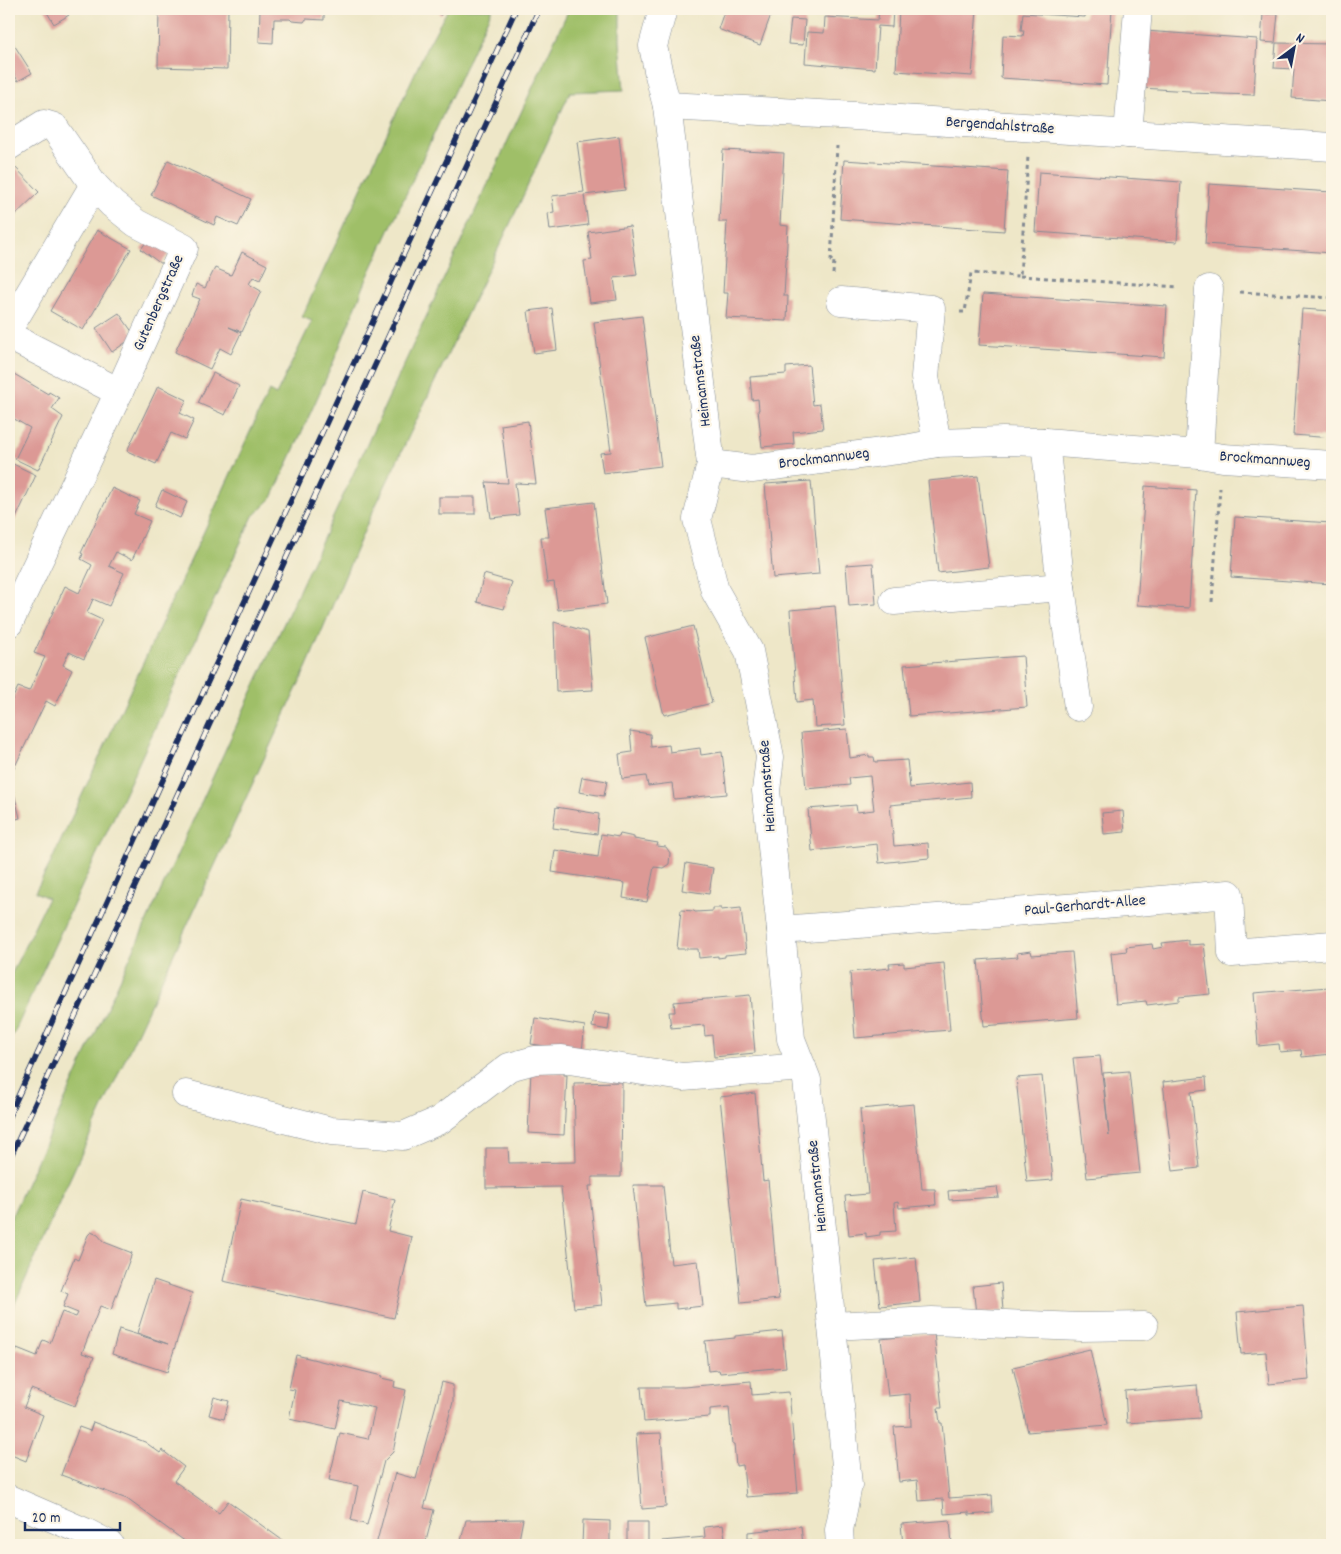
<svg xmlns="http://www.w3.org/2000/svg" width="1341" height="1554" font-family="Dekko,sans-serif">
<style>
.green{fill:#9fbf68;stroke:#5d7763}
.building{fill:#dc9995}
.lines{fill:none;stroke-linecap:round;stroke-linejoin:round}
.minor-casing{stroke:#848b93;stroke-width:29}
.major-casing{stroke:#848b93;stroke-width:29}
.path{stroke:#848b93;stroke-width:3;stroke-dasharray:4 4;stroke-linecap:butt}
.minor{stroke:#fff;stroke-width:28}
.major{stroke:#fff;stroke-width:28}
.rail-casing{stroke:#1b2f5e;stroke-width:5.5}
.rail{stroke:#fcf5e5;stroke-width:4;stroke-dasharray:11;stroke-linecap:butt}
.labels{text-anchor:middle;dominant-baseline:central;stroke-width:4.5;stroke-linejoin:round;paint-order:stroke}
.street-label{font-size:16px;fill:#1b2f5e;stroke:#fcf5e5}
</style>
<rect width="100%" height="100%" fill="#fcf5e5"/>
<filter id="ink" filterUnits="userSpaceOnUse"><feTurbulence type="fractalNoise" baseFrequency=".02" numOctaves="2"/><feDisplacementMap in="SourceGraphic" scale="10" xChannelSelector="R" yChannelSelector="G"/><feConvolveMatrix kernelMatrix="1 2 1 2 8 2 1 2 1" color-interpolation-filters="sRGB"/></filter>
<filter id="wash" filterUnits="userSpaceOnUse"><feTurbulence type="fractalNoise" baseFrequency=".0096" numOctaves="4" result="noise"/><feDisplacementMap in="SourceGraphic" scale="20" xChannelSelector="R" yChannelSelector="G"/><feGaussianBlur stdDeviation="1.12" result="paint"/><feColorMatrix in="noise" values="0 0 0 0 0 0 0 0 0 0 0 0 0 0 0 0 0 1.4 0 .05"/><feComposite in="paint" operator="in"/></filter>
<g filter="url(#wash)">
<rect width="100%" height="100%" fill="#eee7c8"/>
<g class="green">
<path d="M448 9H492L368 276 333 363 272 498 253 516 9 1044V979L48 898 35 892 50 864 269 391 276 395 312 321 302 317 426 49Z"/>
<path d="M569 9H620V41L624 90 570 92 519 205 367 524 307 666 67 1185 9 1317V1222L238 722Z"/>
</g>
<g id="blocks">
<g class="building">
<path d="M45 9H66L69 15 54 24Z"/>
<path d="M159 9H228L227 69 158 67Z"/>
<path d="M260 9H324V20L306 19 304 22 292 21 290 19H274L273 43 259 42Z"/>
<path d="M428 9H445L441 15 439 14 440 12 434 9 433 11Z"/>
<path d="M725 9H773L760 45 718 29Z"/>
<path d="M879 9H893L892 27 878 26 875 69 805 63 807 32 824 33 825 17 878 20Z"/>
<path d="M899 9H977L972 76 896 71Z"/>
<path d="M1086 9H1112L1107 85 1001 78 1003 35 1023 36 1024 30H1021L1023 13 1085 17Z"/>
<path d="M1263 14H1278L1275 43 1261 42Z"/>
<path d="M791 19 805 20 803 45 788 44Z"/>
<path d="M1145 31 1257 39 1254 95 1190 93V91L1142 88Z"/>
<path d="M11 40 32 73 18 81 9 65V41Z"/>
<path d="M1276 43 1332 44V101L1292 98 1294 69 1274 68Z"/>
<path d="M619 136 625 190 584 195 588 225 550 230 548 213 554 212 552 196 584 192 577 142Z"/>
<path d="M723 150 784 153 780 225 788 226 784 296H788L787 321 726 318 728 293H723L727 222H719Z"/>
<path d="M168 160 251 199 238 226 217 217 214 225 151 195Z"/>
<path d="M844 160 1008 171 1004 231 840 219Z"/>
<path d="M12 164 39 192 9 221V168Z"/>
<path d="M1039 172 1181 182 1177 242 1035 232Z"/>
<path d="M1209 184 1332 192V253L1205 244Z"/>
<path d="M630 226 637 275 614 278 617 300 590 303 584 261 592 260 588 232Z"/>
<path d="M97 230 131 249 83 330 50 311Z"/>
<path d="M150 237 170 252 161 264 141 249Z"/>
<path d="M242 252 267 265 260 280 253 277 249 284 261 291 242 332 229 327 241 333 231 354 220 348 210 369 175 352 200 299 192 296 196 284 205 288 215 268 231 275Z"/>
<path d="M983 294 1167 306 1164 357 979 345Z"/>
<path d="M552 308 557 350 534 353 528 311Z"/>
<path d="M1302 309 1332 311V438L1293 435Z"/>
<path d="M119 313 135 336 112 352 96 328Z"/>
<path d="M642 316 661 466 603 473 600 453 611 452 594 322Z"/>
<path d="M809 365 813 405 820 404 823 429 793 432 794 444 762 447 758 410H759L758 399 752 400 750 377 786 374V367Z"/>
<path d="M9 371 48 394 49 392 59 398 52 409 63 417 38 470 15 459 30 428 9 416Z"/>
<path d="M213 373 239 386 225 415 198 403Z"/>
<path d="M158 386 187 400 180 413 194 420 185 439 171 433 156 464 127 451Z"/>
<path d="M528 421 536 484 515 483 519 515 491 518 486 482 508 483 501 425Z"/>
<path d="M9 462 36 475 9 533Z"/>
<path d="M978 476 989 567 938 573 928 481Z"/>
<path d="M811 481 819 574 773 578 765 484Z"/>
<path d="M1145 486 1196 490 1189 608 1137 605Z"/>
<path d="M112 488 140 501 134 514 150 521 132 560 116 552 109 566 124 573 109 606 93 599 87 613 102 620 84 659 69 652 63 665 72 670 64 687 55 706 46 701 9 779V706L18 687 29 691 45 657 34 653 65 586 79 593 92 565 81 559 83 554 81 553Z"/>
<path d="M162 490 187 502 180 518 155 506Z"/>
<rect x="439" y="497" width="36" height="17"/>
<path d="M594 502 607 604 558 610 554 582 547 583 541 537H549L545 508Z"/>
<path d="M1235 517 1332 523V584L1231 577Z"/>
<path d="M873 563 876 604 849 606 846 565Z"/>
<path d="M484 574 512 582 504 609 477 602Z"/>
<path d="M835 606 845 725 815 727 813 700 797 702 790 610Z"/>
<path d="M554 622 588 632 593 690 556 692Z"/>
<path d="M693 626 712 703 664 715 645 638Z"/>
<path d="M1023 656 1027 707 909 716 904 665Z"/>
<path d="M847 729 850 758 869 755V757H874L875 762 907 760 910 788 970 782 971 797 890 805 894 846 928 843 929 858 879 863 877 844 812 851 808 809 856 805 857 812 874 810 870 776 849 778 850 785 806 789 801 733Z"/>
<path d="M630 731 650 734 651 747 669 745 670 752 700 748 701 755 722 752 727 794 674 799 672 783 648 786 646 776 622 779 619 754 632 752Z"/>
<path d="M582 777 607 781 604 796 579 792Z"/>
<path d="M13 789 20 818 9 821V790Z"/>
<path d="M556 807 599 814 597 834 553 828Z"/>
<path d="M1123 811 1125 832 1104 834 1102 813Z"/>
<path d="M601 834 619 837 620 834 634 837V839L658 843 657 846 666 847 670 853 669 864 663 868 654 867 647 902 623 898 625 883 552 872 555 850 598 857Z"/>
<path d="M686 863 713 868 709 894 682 890Z"/>
<path d="M713 908H721V910L741 908 746 953 725 955V957L718 958V956L699 958 698 949H677L681 910 694 911 695 912 713 911Z"/>
<path d="M1188 940V945L1204 944 1210 994 1179 997V1001L1147 1005 1146 1001 1116 1004 1111 953 1127 951 1126 947 1152 944 1153 949 1163 947 1162 943Z"/>
<path d="M1031 951 1032 955 1072 952 1078 1018 984 1026 978 960 1018 957 1017 953Z"/>
<path d="M904 963V967L944 963 950 1030 855 1038 850 972 890 968 889 964Z"/>
<path d="M1329 987 1332 1027V1054L1302 1057 1301 1050 1280 1052 1279 1044 1258 1046 1254 993Z"/>
<path d="M750 995 755 1053 714 1057 712 1035 705 1036 704 1025 671 1028 669 1012H675L674 1002Z"/>
<path d="M594 1013 610 1015 608 1030 592 1027Z"/>
<path d="M535 1018 585 1026 582 1051 531 1044Z"/>
<path d="M1100 1056 1109 1136 1103 1073 1129 1071 1140 1173 1087 1178 1073 1058Z"/>
<path d="M531 1071 564 1073V1075H567L564 1135 528 1133Z"/>
<path d="M1042 1076 1053 1180 1027 1182 1016 1078Z"/>
<path d="M1206 1077 1207 1090 1191 1092 1199 1168 1173 1171 1163 1082Z"/>
<path d="M622 1082 621 1177H592V1186H589L602 1305 574 1308 561 1187 486 1188V1148H508L509 1163 576 1162 574 1083Z"/>
<path d="M755 1093 763 1181 768 1180 779 1299 741 1303 720 1097Z"/>
<path d="M914 1104 922 1189H935L936 1205 899 1208 898 1202 894 1203 896 1231 880 1232V1235L866 1237V1233L849 1235 845 1196 868 1194 860 1109Z"/>
<path d="M633 1185H663L671 1264 698 1261 703 1306 676 1309V1303L646 1306Z"/>
<path d="M997 1187 999 1197 949 1200 948 1191Z"/>
<path d="M363 1192 395 1200 388 1231 412 1237 394 1318 223 1281 241 1199 356 1224Z"/>
<path d="M91 1232 98 1235 104 1242 132 1253 111 1310 100 1306 82 1353 94 1357 75 1406 31 1389 24 1407 43 1415 26 1461 9 1454V1369L17 1348 37 1356 43 1340 50 1343 62 1312 76 1317 78 1313 63 1307 68 1294 61 1291 74 1258 78 1260 88 1235Z"/>
<path d="M916 1257 920 1302 880 1306 875 1261Z"/>
<path d="M154 1280 192 1293 167 1372 112 1354 119 1329 168 1344 137 1333Z"/>
<path d="M1001 1283 1003 1311 976 1314 973 1286Z"/>
<path d="M1303 1306 1309 1380 1269 1384 1266 1352 1241 1354 1237 1312Z"/>
<path d="M782 1331 786 1367 720 1373 719 1370 708 1371 705 1341 735 1338V1336Z"/>
<path d="M934 1333 942 1408H938L940 1423H942L949 1498 992 1495 993 1513 969 1515V1512L944 1514 943 1499 919 1501 917 1480 899 1482 894 1427 911 1426 910 1394 888 1396 881 1339Z"/>
<path d="M1090 1349 1107 1425 1028 1432 1013 1367Z"/>
<path d="M296 1355 382 1376 381 1378 395 1381 394 1387 406 1390 393 1452 384 1461 367 1525 351 1520 358 1486 329 1480 340 1433 368 1439 375 1408 341 1401 335 1429 289 1419 295 1390 289 1389Z"/>
<path d="M751 1381 752 1395 789 1392 798 1493 746 1497 743 1465 736 1466 734 1444H732L729 1407 710 1409V1417L644 1422 641 1387H684Z"/>
<path d="M442 1382 453 1385V1402L424 1508 434 1510 425 1545H376L395 1473 416 1479Z"/>
<path d="M1197 1385 1200 1418 1127 1423 1125 1391Z"/>
<path d="M214 1397 229 1401 224 1419 209 1415Z"/>
<path d="M93 1422 145 1442 160 1453 162 1450 184 1467 174 1481 219 1513 228 1501 289 1545H190L127 1499 61 1475 79 1427 90 1431Z"/>
<path d="M661 1433 666 1507 642 1509 636 1434Z"/>
<path d="M523 1519 518 1545H460L466 1520Z"/>
<path d="M583 1520 610 1521V1545H582Z"/>
<path d="M950 1520 952 1545H903L901 1524Z"/>
<rect x="627" y="1522" width="21" height="23"/>
<path d="M723 1525 726 1545H663L662 1541 705 1537 704 1527Z"/>
<path d="M801 1526 803 1545H754L753 1538 748 1539V1532Z"/>
<path d="M1332 1540V1545H1314Z"/>
</g>
</g>
</g>
<g filter="url(#ink)">
<use href="#blocks" fill-opacity="0" stroke="#848b93" stroke-width="1"/>
<g class="lines">
<defs>
<g id="minor">
<path d="M663 9 653 46 659 75 667 106 711 464 697 519 715 591 749 651 770 757 766 791 781 930 791 1039 807 1080 848 1485 839 1530 840 1545"/>
<path d="M667 106 839 115 1332 147"/>
<path d="M1128 134 1138 9"/>
<path d="M9 146 44 124 54 127 94 185"/>
<path d="M841 301 931 309 925 377 937 443"/>
<path d="M9 328 94 185 112 204 136 223 184 248 119 392"/>
<path d="M9 336 119 392 9 623"/>
<path d="M1045 442 1061 587 1078 707"/>
<path d="M1199 454 1209 289"/>
<path d="M711 464 752 469 905 449 937 443 1003 441 1045 442 1199 454 1223 458 1332 465"/>
<path d="M894 601 1061 587"/>
<path d="M781 930 1092 906 1229 894 1232 953 1332 945"/>
<path d="M186 1094 331 1131 403 1136 440 1120 509 1067 535 1060 562 1059 683 1077 802 1067"/>
<path d="M832 1326 932 1321 1081 1327 1144 1326"/>
</g>
<path id="major" d="M9 1499 85 1532 110 1545"/>
</defs>
<use href="#minor" class="minor-casing"/>
<use href="#major" class="major-casing"/>
<g class="path">
<path d="M833 274 834 261H831L837 146"/>
<path d="M1020 276 1178 287"/>
<path d="M1240 292 1332 298"/>
<path d="M960 312H965L971 273 1020 276 1028 156"/>
<path d="M1212 602 1220 488"/>
</g>
<use href="#minor" class="minor"/>
<use href="#major" class="major"/>
<defs>
<g id="rail">
<path d="M9 1116 516 9"/>
<path d="M9 1160 539 9"/>
</g>
</defs>
<use href="#rail" class="rail-casing"/>
<use href="#rail" class="rail"/>
</g>
</g>
<g class="labels">
<g class="street-label">
<text transform="translate(1000 126) rotate(4)">Bergendahlstraße</text>
<text transform="translate(159 303) rotate(-66)">Gutenbergstraße</text>
<text transform="translate(701 381) rotate(-97)">Heimannstraße</text>
<text transform="translate(824 459) rotate(-7)">Brockmannweg</text>
<text transform="translate(1265 460) rotate(4)">Brockmannweg</text>
<text transform="translate(768 786) rotate(-94)">Heimannstraße</text>
<text transform="translate(1085 906) rotate(-5)">Paul-Gerhardt-Allee</text>
<text transform="translate(818 1186) rotate(-96)">Heimannstraße</text>
</g>
</g>
<rect width="1341" height="1554" fill="none" stroke="#fcf5e5" stroke-width="30"/>
<g transform="translate(1294 48) rotate(32)" stroke="#fcf5e5" stroke-width="4" paint-order="stroke">
<path d="M0-4L9 19L0 12L-9 19Z" fill="#1b2f5e"/>
<text y="-8" font-size="14" font-weight="bold" text-anchor="middle" fill="#1b2f5e">N</text>
</g>
<path d="M25 1522v8h95v-8" fill="none" stroke="#1b2f5e" stroke-width="2.5"/>
<text x="32" y="1522" font-size="15" fill="#1b2f5e" stroke="#fcf5e5" stroke-width="4" paint-order="stroke">20 m</text>
</svg>
